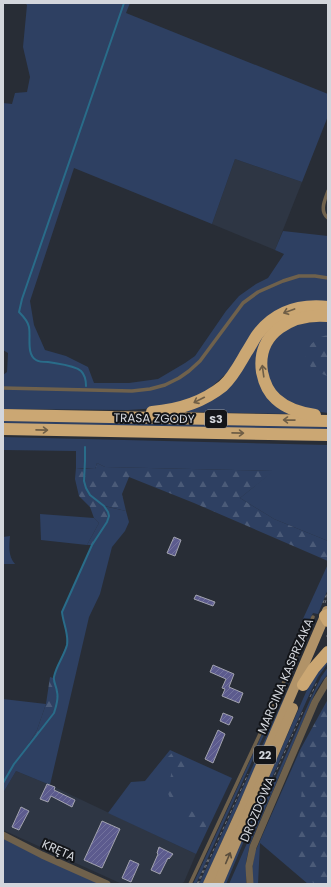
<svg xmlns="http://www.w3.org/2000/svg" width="331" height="887" font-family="Poppins,sans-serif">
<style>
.built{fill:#2e3644}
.grass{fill:#2e4062}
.forest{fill:url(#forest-firs)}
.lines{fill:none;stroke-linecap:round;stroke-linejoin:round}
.stream{stroke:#296c89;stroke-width:2}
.building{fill:url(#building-hatch);stroke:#a2a3af}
.path{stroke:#72767e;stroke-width:1;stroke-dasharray:3 3;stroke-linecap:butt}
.service{stroke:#6f614c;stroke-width:3.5}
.minor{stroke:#6f614c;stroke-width:7}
.primary{stroke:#b19368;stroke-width:10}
.motorway{stroke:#cba773;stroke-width:12}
.oneway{stroke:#6f5e46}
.oneway2{stroke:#5a4e3d}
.labels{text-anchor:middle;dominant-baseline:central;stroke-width:4;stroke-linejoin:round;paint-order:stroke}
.shield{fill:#131519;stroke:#999ca2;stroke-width:1}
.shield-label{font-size:11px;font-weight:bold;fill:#d3d6dc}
.street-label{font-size:12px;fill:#d3d6dc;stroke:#131519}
</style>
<defs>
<pattern id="forest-firs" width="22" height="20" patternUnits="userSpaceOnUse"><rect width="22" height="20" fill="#2e4062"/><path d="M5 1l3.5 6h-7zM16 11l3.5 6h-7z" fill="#4b5b78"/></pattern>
<pattern id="building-hatch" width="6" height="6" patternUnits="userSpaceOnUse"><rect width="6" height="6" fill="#5c5b8e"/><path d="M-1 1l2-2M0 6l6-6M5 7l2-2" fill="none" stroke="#72729d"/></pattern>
</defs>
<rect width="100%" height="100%" fill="#282d36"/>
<g class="built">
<path d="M235 159 302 182 275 250 212 224Z"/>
<path d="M16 771 50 785 196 854 184 882 181 884H122L3 830V793Z"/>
</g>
<g class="grass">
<path d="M25 3 118 4V3H130L126 13 328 94V116L302 182 235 159 212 224 74 168 30 301 34 325 45 350 66 356 88 367 94 383H129L158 379 185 363 195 356 226 311 239 296 256 284 268 278 284 254 275 250 283 231 328 236V305L277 312 228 372 207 391 185 402 159 408 128 410 3 409V375L7 372 8 353 3 350V103L12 104 15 93 27 92 30 77 23 47 27 5Z"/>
<path d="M328 320V413L314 411 282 399 268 382 264 364 268 350 281 332 292 325Z"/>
<path d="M281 322 258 370 290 414 184 412 212 399 261 337Z"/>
<path d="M3 419 328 425V430L3 426Z"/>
<path d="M3 437 328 445V541L274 519 240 498 273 471 105 467 97 463 95 469 76 468V451L3 450Z"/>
<path d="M104 506 126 511 129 522 125 531 112 547 100 594 89 617 50 785 16 771 3 793V699L46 704 37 730 24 752 54 713 56 705 57 691 53 678 61 658 66 646 67 636 63 619 62 612 92 545 107 522 109 516 108 512Z"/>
<path d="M40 514 94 518 99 523 87 545 41 540Z"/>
<path d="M10 536C9 546 8 556 15 564H3V537Z"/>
<path d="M328 564V589L318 614 313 613 310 619 307 621H302Z"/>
<path d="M313 634 292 686 203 884H199Z"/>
<path d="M328 657V663L318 677 310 693 249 829 226 884H222L310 683Z"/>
<path d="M328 667V674L323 680 316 691 250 844 246 862V884H229L310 700 321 677Z"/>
<path d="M288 678V682L196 884H193Z"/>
<path d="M170 750 232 778 196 854 108 813 131 782 145 781Z"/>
<path d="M300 750 328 884H308L260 843 258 884H253L252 869 255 852Z"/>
<path d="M3 837 100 884H3Z"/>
</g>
<g class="forest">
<path d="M328 335V376C313 372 297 359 311 344 313 343 314 341 316 340 319 337 324 336 328 335Z"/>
<path d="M97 463 105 467 274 471 240 498 274 519 328 541V561L194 503 129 477 122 494 126 511 105 506C106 509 109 512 108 516 108 524 97 538 92 545H87L99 523 94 518 90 507 79 496 75 479 76 468 85 469H95Z"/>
<path d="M50 677 53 678 57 691 58 696 56 705 54 713 22 755 37 730 46 704Z"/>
<path d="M328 699V884H314L296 863 302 787 300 750Z"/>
<path d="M172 753 185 759 197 767C194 771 190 769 185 772 173 778 172 789 181 798L177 801 170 798 167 791 171 775 172 764 168 757Z"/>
<path d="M184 809C188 810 192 810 195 814 198 817 197 818 201 821L207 815H209C212 822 207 828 200 830 192 826 186 819 181 811Z"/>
</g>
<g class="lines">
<g class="stream">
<path d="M86 386C86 381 85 375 81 371 74 365 58 364 48 362 45 362 39 362 36 360 26 354 31 337 29 327 28 322 23 316 19 312L22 299 124 3"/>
<path d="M3 783 14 764 54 713C56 706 59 699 57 692 57 687 53 682 54 677 56 666 64 656 67 645 69 634 63 623 62 612L92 545 107 522 109 516 108 512 104 506 90 495 86 488 84 481 85 461V447"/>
</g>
</g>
<g class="building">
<path d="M174 537 181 540 175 556 167 553Z"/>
<path d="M196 595 215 602 213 606 194 599Z"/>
<path d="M213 665 234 674 229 687 243 693 239 703 222 696 225 689 222 688 226 679 210 672Z"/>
<path d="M223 713 233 717 229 725 220 721Z"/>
<path d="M218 730 225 734 213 763 205 759Z"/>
<path d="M47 784 55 787 54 790 75 800 72 807 51 796 48 802 40 799Z"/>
<path d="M21 807 29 811 19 830 12 827Z"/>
<path d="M102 821 120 829 102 868 84 860Z"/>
<path d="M159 847 173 854 169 859 168 858 160 874 151 870 158 854 157 853Z"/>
<path d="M130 860 139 864 131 882 122 878Z"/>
</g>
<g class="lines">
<g class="path">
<path d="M323 603 328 591"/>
<path d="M325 603 328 594"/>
<path d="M326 636H328V643"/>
<path d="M310 697 317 682"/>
<path d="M255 819 303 711"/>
<path d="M197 884 209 857"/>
<path d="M198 884 248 774"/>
</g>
<g class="service">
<path d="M328 191C325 200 319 211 328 218"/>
<path d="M3 388 132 391 150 389 165 385 179 378 189 371 200 361 243 303 258 292 283 281 299 276H315L328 278"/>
<path d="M190 884 279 693 313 617"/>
</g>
<g class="minor">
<path d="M3 835 42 855 107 884"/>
<path d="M250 884 249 866 253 847 315 702 328 680"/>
</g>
<g class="primary">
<path d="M208 884 244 805 327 611"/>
<path d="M218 884 293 708"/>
</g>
<g class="motorway">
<path d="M152 412C177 410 203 402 223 386 233 377 239 365 246 353 250 347 253 341 257 335 275 311 300 304 328 307"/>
<path d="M3 415 328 421"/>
<path d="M315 415C301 413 287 409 276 399 268 392 264 382 262 372 256 332 293 313 328 316"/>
<path d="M3 429 328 435"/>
<path d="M328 615 325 616 328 621"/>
<path d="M303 685 314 668 328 652"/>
</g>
</g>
<defs><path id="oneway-shaft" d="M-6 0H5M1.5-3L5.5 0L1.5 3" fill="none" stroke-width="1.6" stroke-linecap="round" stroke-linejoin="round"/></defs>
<g class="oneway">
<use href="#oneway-shaft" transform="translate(289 311) rotate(160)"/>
<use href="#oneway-shaft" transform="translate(263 371) rotate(-98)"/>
<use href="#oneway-shaft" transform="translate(199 400) rotate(153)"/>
<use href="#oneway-shaft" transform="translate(289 420) rotate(-179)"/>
<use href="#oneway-shaft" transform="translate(42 430) rotate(1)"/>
<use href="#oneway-shaft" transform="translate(238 433) rotate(1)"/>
</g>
<use class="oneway2" href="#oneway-shaft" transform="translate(228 858) rotate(-67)"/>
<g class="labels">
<g class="shield">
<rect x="205" y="410" width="22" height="18" rx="3"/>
<rect x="254" y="746" width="22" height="18" rx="3"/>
</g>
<g class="shield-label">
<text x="216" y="419">S3</text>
<text x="265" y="755">22</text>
</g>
<g class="street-label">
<text transform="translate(154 418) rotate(1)">TRASA ZGODY</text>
<text transform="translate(285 676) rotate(-67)">MARCINA KASPRZAKA</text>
<text transform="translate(257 809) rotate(-67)">DROZDOWA</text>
<text transform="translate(59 850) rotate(24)">KRĘTA</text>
</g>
</g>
<rect width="331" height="887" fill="none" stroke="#d3d6dc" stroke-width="8"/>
</svg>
